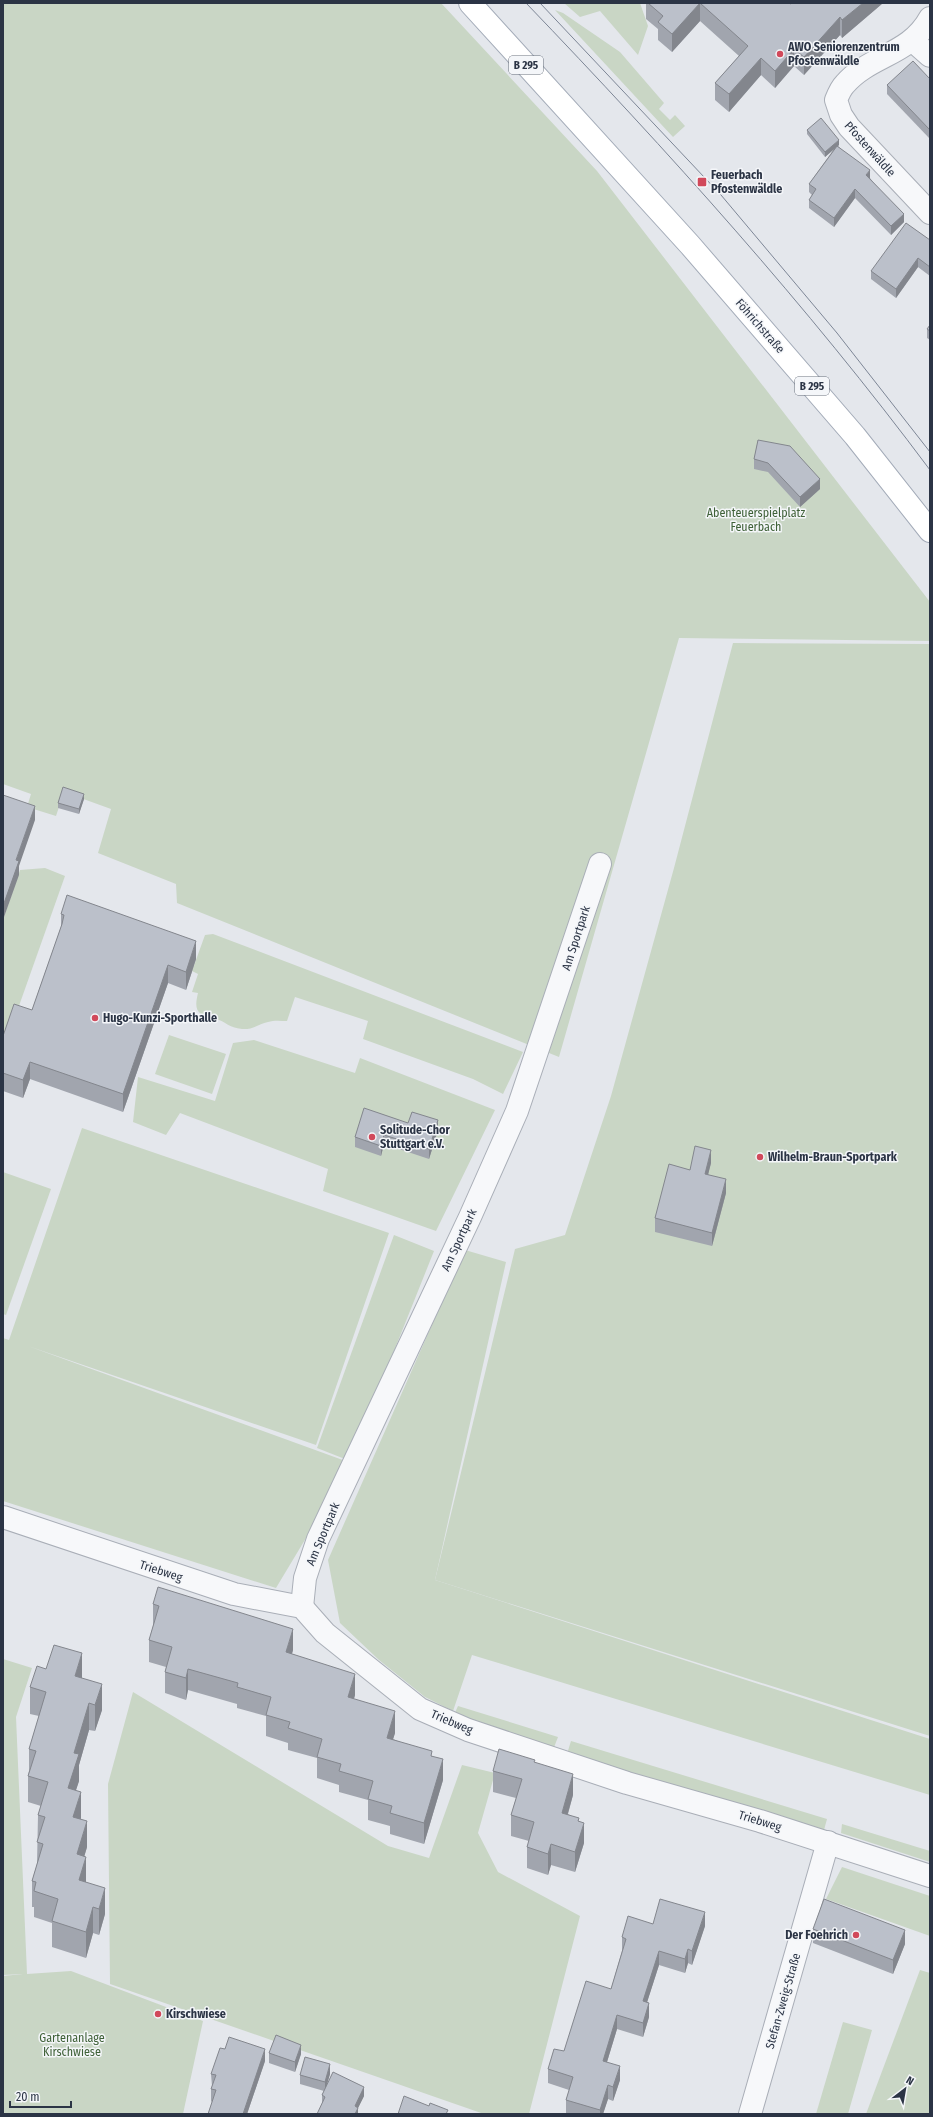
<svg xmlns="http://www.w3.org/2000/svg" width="933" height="2117" font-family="'Fira Sans Condensed',sans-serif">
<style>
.green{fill:#c9d6c5}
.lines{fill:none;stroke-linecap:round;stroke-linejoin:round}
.street-casing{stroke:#a9aeb7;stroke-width:24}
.primary-casing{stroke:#a3abb8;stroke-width:24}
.street{stroke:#f7f8fa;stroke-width:22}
.primary{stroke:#fff;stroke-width:22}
.tram{stroke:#7d8696;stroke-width:1}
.wall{fill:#a1a5ae}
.shaded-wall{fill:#83868d}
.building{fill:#bbc0ca;stroke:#83868d}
.poi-dot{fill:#d1495b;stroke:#f4f6f9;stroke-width:1.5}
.labels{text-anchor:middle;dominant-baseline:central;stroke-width:3;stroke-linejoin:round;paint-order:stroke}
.shield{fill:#f4f6f9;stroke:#676e7b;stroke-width:1}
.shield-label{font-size:11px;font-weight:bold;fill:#2b3445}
.poi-label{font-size:12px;font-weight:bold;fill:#2b3445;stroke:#f4f6f9;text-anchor:start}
.street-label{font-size:12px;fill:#2b3445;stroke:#f4f6f9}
.park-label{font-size:12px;fill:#3f6138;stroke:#f4f6f9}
</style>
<rect width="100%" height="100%" fill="#e4e7ec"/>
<g class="green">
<path d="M3 3H441L597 171 930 602V641L679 638 559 1057 177 903 176 884 98 853 111 809 64 792 56 816 27 807 31 794 3 784Z"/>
<path d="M564 3H640L648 26 638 55 600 11 580 17Z"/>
<path d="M555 10 563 13 620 52 664 103 659 109 670 120 675 115 685 126 673 137Z"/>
<path d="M733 643 930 644V1736L435 1580 515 1249 565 1235 611 1096 674 868Z"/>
<path d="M45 868 65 876 3 1051V920L20 870Z"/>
<path d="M213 934 523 1052 503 1094 473 1079 363 1039 368 1021 295 997 287 1021C281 1021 274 1020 268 1022 259 1024 252 1030 242 1029 229 1028 225 1021 216 1019 199 1015 193 1013 198 993L192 992 198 974 192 971 205 935Z"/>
<path d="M169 1035 226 1054 212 1094 155 1074Z"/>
<path d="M254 1040 355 1073 360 1058 495 1110 436 1231 323 1191 328 1169 180 1113 166 1135 133 1122 138 1077 215 1101 233 1043Z"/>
<path d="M82 1128 389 1233 316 1445 28 1346 351 1463 276 1588 3 1501V1338L9 1340Z"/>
<path d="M3 1172 51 1189 6 1315 3 1314Z"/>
<path d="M394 1235 434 1251 350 1461 317 1448Z"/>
<path d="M465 1250 506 1262 435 1580 930 1739V1795L472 1655 453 1711 425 1697 379 1660 340 1623 328 1560Z"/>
<path d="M3 1659 32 1668 16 1717 27 1974 71 1971 203 2021 183 2114H3V1976L23 1974 3 1975Z"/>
<path d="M133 1692 388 1846 429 1858 462 1765 495 1773 478 1833 498 1872 580 1916 529 2114H484L110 1984 108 1784Z"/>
<path d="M458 1706 558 1737 553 1750 453 1717Z"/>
<path d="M571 1741 827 1819 824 1830 567 1754Z"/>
<path d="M842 1824 930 1851V1862L841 1833Z"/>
<path d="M842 1867 930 1896V1936L826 1899Z"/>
<path d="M920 1970 930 1973V2114H866Z"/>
<path d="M843 2022 872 2030 848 2114H816Z"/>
</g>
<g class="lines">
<defs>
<g id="street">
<path d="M930 18C910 55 870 55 845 84 841 88 838 95 836 100L841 115 849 127 930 213"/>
<path d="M913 41 930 56"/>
<path d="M3 1517 234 1594 302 1607 325 1633 420 1709 468 1730 627 1783 760 1821 930 1876"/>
<path d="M302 1607 305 1578 318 1539 470 1217 517 1111 600 864"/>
<path d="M750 2114 828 1842"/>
</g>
<path id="primary" d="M470 3 690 245 855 436 930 531"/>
</defs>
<use href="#street" class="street-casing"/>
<use href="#primary" class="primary-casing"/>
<use href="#street" class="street"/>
<use href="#primary" class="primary"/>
<g class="tram">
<path d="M526 3C668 151 807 305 930 470"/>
<path d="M540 3 721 195 837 333 930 452"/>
</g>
</g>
<g class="wall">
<path d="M646 3H789L790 4 883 3 842 38 840 35 804 75 794 66 775 88 761 75 729 112 715 100V83L739 56 700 21 672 52 658 40V29L646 19Z"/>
<path d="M930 79V139L887 94V85Z"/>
<path d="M807 130 839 145 838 146 870 178 904 222 891 235 855 198 834 227 809 208V200L812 195 809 192V184L834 149 825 157 807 134Z"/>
<path d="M930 240V276L918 267 896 298 871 279V271Z"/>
<path d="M930 325V340L927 338V329Z"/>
<path d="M758 440 820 489 800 507 768 472 754 469V459Z"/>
<path d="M84 799 79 814 58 808V803Z"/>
<path d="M61 914 196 959 186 990 168 983 123 1112 30 1079 23 1098 3 1091V1036L32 1010 61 927Z"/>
<path d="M408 1123 438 1130 429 1159 384 1144 381 1156 355 1147V1137Z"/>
<path d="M711 1163 708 1174 726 1193 712 1246 655 1232V1218L690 1170Z"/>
<path d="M153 1604 293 1650 292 1654 355 1695 354 1699 395 1733 393 1739 432 1756 443 1780 424 1844 390 1834V1826L368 1820V1800L339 1792V1785L317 1778V1758L288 1750V1743L266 1736V1716L237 1708V1704L188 1690 186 1700 165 1693V1672L166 1667 149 1662V1640L153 1626Z"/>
<path d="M46 1669 82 1678 102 1710 95 1731 89 1730 79 1765V1781L76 1790 81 1818 80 1819 87 1847 84 1857 86 1882 105 1914 99 1935 93 1933 86 1958 52 1947V1923L34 1917V1907H32V1881L37 1864 38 1815 41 1806 28 1802V1776L29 1771V1749L39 1716 30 1714V1687Z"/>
<path d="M535 1763 573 1795 568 1814 579 1821 584 1843 575 1872 551 1865 548 1875 527 1868V1847L529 1841 511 1836V1815L516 1798 493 1792V1771Z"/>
<path d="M653 1924 705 1926 692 1965 688 1963 685 1973 659 1965 647 2002 649 2017 643 2037 617 2029 607 2062 620 2080 613 2101 608 2099 603 2114H566V2100L569 2090 548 2083V2069L564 2051 611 1989 622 1951V1937Z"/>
<path d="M813 1929 905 1944 893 1974 813 1943Z"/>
<path d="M269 2053 301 2054 295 2072 269 2063Z"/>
<path d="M265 2061 247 2114H208L212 2102 211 2101V2089L212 2086 211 2074Z"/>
<path d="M330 2074 326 2086 364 2096 358 2108V2114L322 2103V2095L324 2091 300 2084V2075Z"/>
</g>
<g class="shaded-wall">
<path d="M700 3V21L672 52V34Z"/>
<path d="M863 3H883L842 38V20Z"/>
<path d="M840 17V35L804 75V57Z"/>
<path d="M794 49V66L775 88V71Z"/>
<path d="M761 58V75L729 112V94Z"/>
<path d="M839 140V145L825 157V152Z"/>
<path d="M870 170V179L866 175Z"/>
<path d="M855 189V198L834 227V218Z"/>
<path d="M904 214V222L891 235V226Z"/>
<path d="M918 258V267L896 298V289Z"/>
<path d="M820 479V489L800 507V497Z"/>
<path d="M84 794V799L79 814V809Z"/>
<path d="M35 806V820L19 866V875L3 920V906L16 860Z"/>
<path d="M196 941V959L186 990V972Z"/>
<path d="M168 965V983L123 1112V1094Z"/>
<path d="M30 1062V1079L23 1098V1080Z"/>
<path d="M438 1120V1130L429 1159V1149Z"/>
<path d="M384 1135V1144L381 1156V1146Z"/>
<path d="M711 1150V1163L705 1187V1174Z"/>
<path d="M726 1179V1193L712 1246V1233Z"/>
<path d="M293 1629V1650L286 1673V1652Z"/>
<path d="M82 1653V1680L75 1676Z"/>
<path d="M188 1669V1690L186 1700V1678Z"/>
<path d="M355 1674V1695L348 1718V1697Z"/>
<path d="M102 1684V1710L95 1731V1705Z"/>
<path d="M89 1703V1730L79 1765V1781L68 1814V1788L74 1753Z"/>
<path d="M395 1711V1733L387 1759V1738Z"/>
<path d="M443 1759V1780L424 1844V1823Z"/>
<path d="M573 1774V1795L562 1834V1813Z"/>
<path d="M81 1792V1818L73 1843V1817Z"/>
<path d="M87 1821V1847L77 1881V1854Z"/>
<path d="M584 1823V1843L575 1872V1852Z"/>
<path d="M551 1844V1865L548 1875V1854Z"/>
<path d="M86 1857V1883L79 1880Z"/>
<path d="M105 1888V1914L99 1935V1909Z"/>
<path d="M93 1907V1933L86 1958V1932Z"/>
<path d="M705 1912V1926L692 1965V1951Z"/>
<path d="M905 1930V1944L893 1974V1960Z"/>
<path d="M688 1949V1963L685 1973V1959Z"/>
<path d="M659 1951V1965L643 2015V2001Z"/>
<path d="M649 2003V2017L643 2037V2023Z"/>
<path d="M617 2015V2029L603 2075V2061Z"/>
<path d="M301 2045V2054L295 2072V2062Z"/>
<path d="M265 2049V2061L247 2114H243Z"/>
<path d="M330 2064V2074L325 2092V2082Z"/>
<path d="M620 2066V2080L613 2101V2087Z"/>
<path d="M608 2085V2099L603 2114H600V2110Z"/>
<path d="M364 2087V2096L358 2108V2114H355V2106Z"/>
</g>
<g class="building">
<path d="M648 3H789L790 4 792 3H863L842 20 840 17 804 57 794 49 775 71 761 58 729 94 715 83 748 46 700 3 672 34 658 22 663 16Z"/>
<path d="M913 61 930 79V130L887 85Z"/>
<path d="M821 118 839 140 825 152 807 130Z"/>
<path d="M837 146 870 170 866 175 904 214 891 226 855 189 834 218 809 200 816 189 809 184Z"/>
<path d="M906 223 930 240V242L929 243 930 244V267L918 258 896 289 871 271Z"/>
<path d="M930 325V331L927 329Z"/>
<path d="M758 440 790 446 820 479 800 497 768 463 754 459Z"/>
<path d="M63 787 84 794 79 809 58 803Z"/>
<path d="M3 795 35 806 16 860 19 861 3 906Z"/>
<path d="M67 895 196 941 186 972 168 965 123 1094 30 1062 23 1080 3 1073V1036L14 1004 32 1010 62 924 64 915 61 914Z"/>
<path d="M364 1108 408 1123 412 1112 438 1120 429 1149 384 1135 381 1146 355 1137Z"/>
<path d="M695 1146 711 1150 705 1174 726 1179 712 1233 655 1218 669 1164 690 1170Z"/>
<path d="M158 1587 293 1629 286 1652 355 1674 348 1697 395 1711 387 1738 432 1751 431 1756 443 1759 424 1823 390 1813 392 1806 368 1799 373 1781 339 1771 341 1764 317 1757 322 1739 288 1728 290 1722 266 1715 271 1697 237 1687 238 1683 188 1669 186 1678 165 1672 172 1647 149 1640 159 1606 153 1604Z"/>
<path d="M54 1645 82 1653 75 1676 102 1684 95 1705 89 1703 74 1753 79 1754 68 1788 81 1792 73 1817 87 1821 77 1854 86 1857 79 1880 105 1888 99 1909 93 1907 86 1932 52 1921 58 1899 34 1891 36 1882 32 1881 43 1844 37 1842 45 1817 38 1815 48 1782 28 1776 36 1751 29 1749 46 1692 30 1687 37 1666 46 1669Z"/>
<path d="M499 1749 535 1760 534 1762 573 1774 562 1813 579 1818 578 1821 584 1823 575 1852 551 1844 548 1854 527 1847 534 1822 511 1815 522 1779 493 1771Z"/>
<path d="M660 1899 705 1912 692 1951 688 1949 685 1959 659 1951 643 2001 649 2003 643 2023 617 2015 603 2061 620 2066 613 2087 608 2085 600 2110 566 2100 573 2077 548 2069 554 2049 564 2051 586 1981 611 1989 626 1939 622 1937 628 1916 653 1924Z"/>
<path d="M824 1899 905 1930 893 1960 813 1929Z"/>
<path d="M276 2035 301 2045 295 2062 269 2053Z"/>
<path d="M229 2037 265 2049 243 2114H208L216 2090 211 2089 216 2075 211 2074 220 2048 225 2049Z"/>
<path d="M305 2057 330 2064 325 2082 300 2075Z"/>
<path d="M333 2072 364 2087 355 2106 358 2108 355 2114H317L325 2097 322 2095Z"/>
<path d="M404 2096 429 2106 430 2103 448 2110 446 2114H398Z"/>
</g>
<g class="poi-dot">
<circle cx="780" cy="54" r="4"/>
<rect x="697" y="177" width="10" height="10" rx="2"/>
<circle cx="95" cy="1018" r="4"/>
<circle cx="372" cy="1137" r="4"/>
<circle cx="760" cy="1157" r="4"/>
<circle cx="856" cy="1935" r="4"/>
<circle cx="158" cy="2014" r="4"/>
</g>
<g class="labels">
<g class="shield">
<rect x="509" y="56" width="34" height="18" rx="3"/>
<rect x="795" y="377" width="34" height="18" rx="3"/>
</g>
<g class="shield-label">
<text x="526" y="65">B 295</text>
<text x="812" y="386">B 295</text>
</g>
<g class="poi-label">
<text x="788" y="47">AWO Seniorenzentrum<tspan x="788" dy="14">Pfostenwäldle</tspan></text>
<text x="711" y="175">Feuerbach<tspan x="711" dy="14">Pfostenwäldle</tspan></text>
<text x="103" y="1018">Hugo-Kunzi-Sporthalle</text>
<text x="380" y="1130">Solitude-Chor<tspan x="380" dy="14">Stuttgart e.V.</tspan></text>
<text x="768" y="1157">Wilhelm-Braun-Sportpark</text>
<text x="848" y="1935" text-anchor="end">Der Foehrich</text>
<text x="166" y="2014">Kirschwiese</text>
</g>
<g class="street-label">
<text transform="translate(870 149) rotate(48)">Pfostenwäldle</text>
<text transform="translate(760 326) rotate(49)">Föhrichstraße</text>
<text transform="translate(576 938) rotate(-72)">Am Sportpark</text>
<text transform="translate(459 1240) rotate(-65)">Am Sportpark</text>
<text transform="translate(323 1534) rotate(-67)">Am Sportpark</text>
<text transform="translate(161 1571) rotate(18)">Triebweg</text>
<text transform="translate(452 1722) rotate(23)">Triebweg</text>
<text transform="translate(760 1821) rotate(17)">Triebweg</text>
<text transform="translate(783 2001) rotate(-74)">Stefan-Zweig-Straße</text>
</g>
<g class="park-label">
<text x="756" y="513">Abenteuerspielplatz<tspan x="756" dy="14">Feuerbach</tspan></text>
<text x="72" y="2038">Gartenanlage<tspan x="72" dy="14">Kirschwiese</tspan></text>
</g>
</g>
<rect width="933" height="2117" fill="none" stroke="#2b3445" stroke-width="8"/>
<g transform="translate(905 2089) rotate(31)" stroke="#f4f6f9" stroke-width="3" paint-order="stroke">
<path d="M0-3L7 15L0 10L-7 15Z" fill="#2b3445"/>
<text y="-6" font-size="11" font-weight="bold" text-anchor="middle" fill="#2b3445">N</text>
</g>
<path d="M10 2101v6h61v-6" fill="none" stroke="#2b3445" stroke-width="2"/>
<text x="16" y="2101" font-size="12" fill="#2b3445" stroke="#f4f6f9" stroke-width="3" paint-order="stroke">20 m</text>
</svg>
